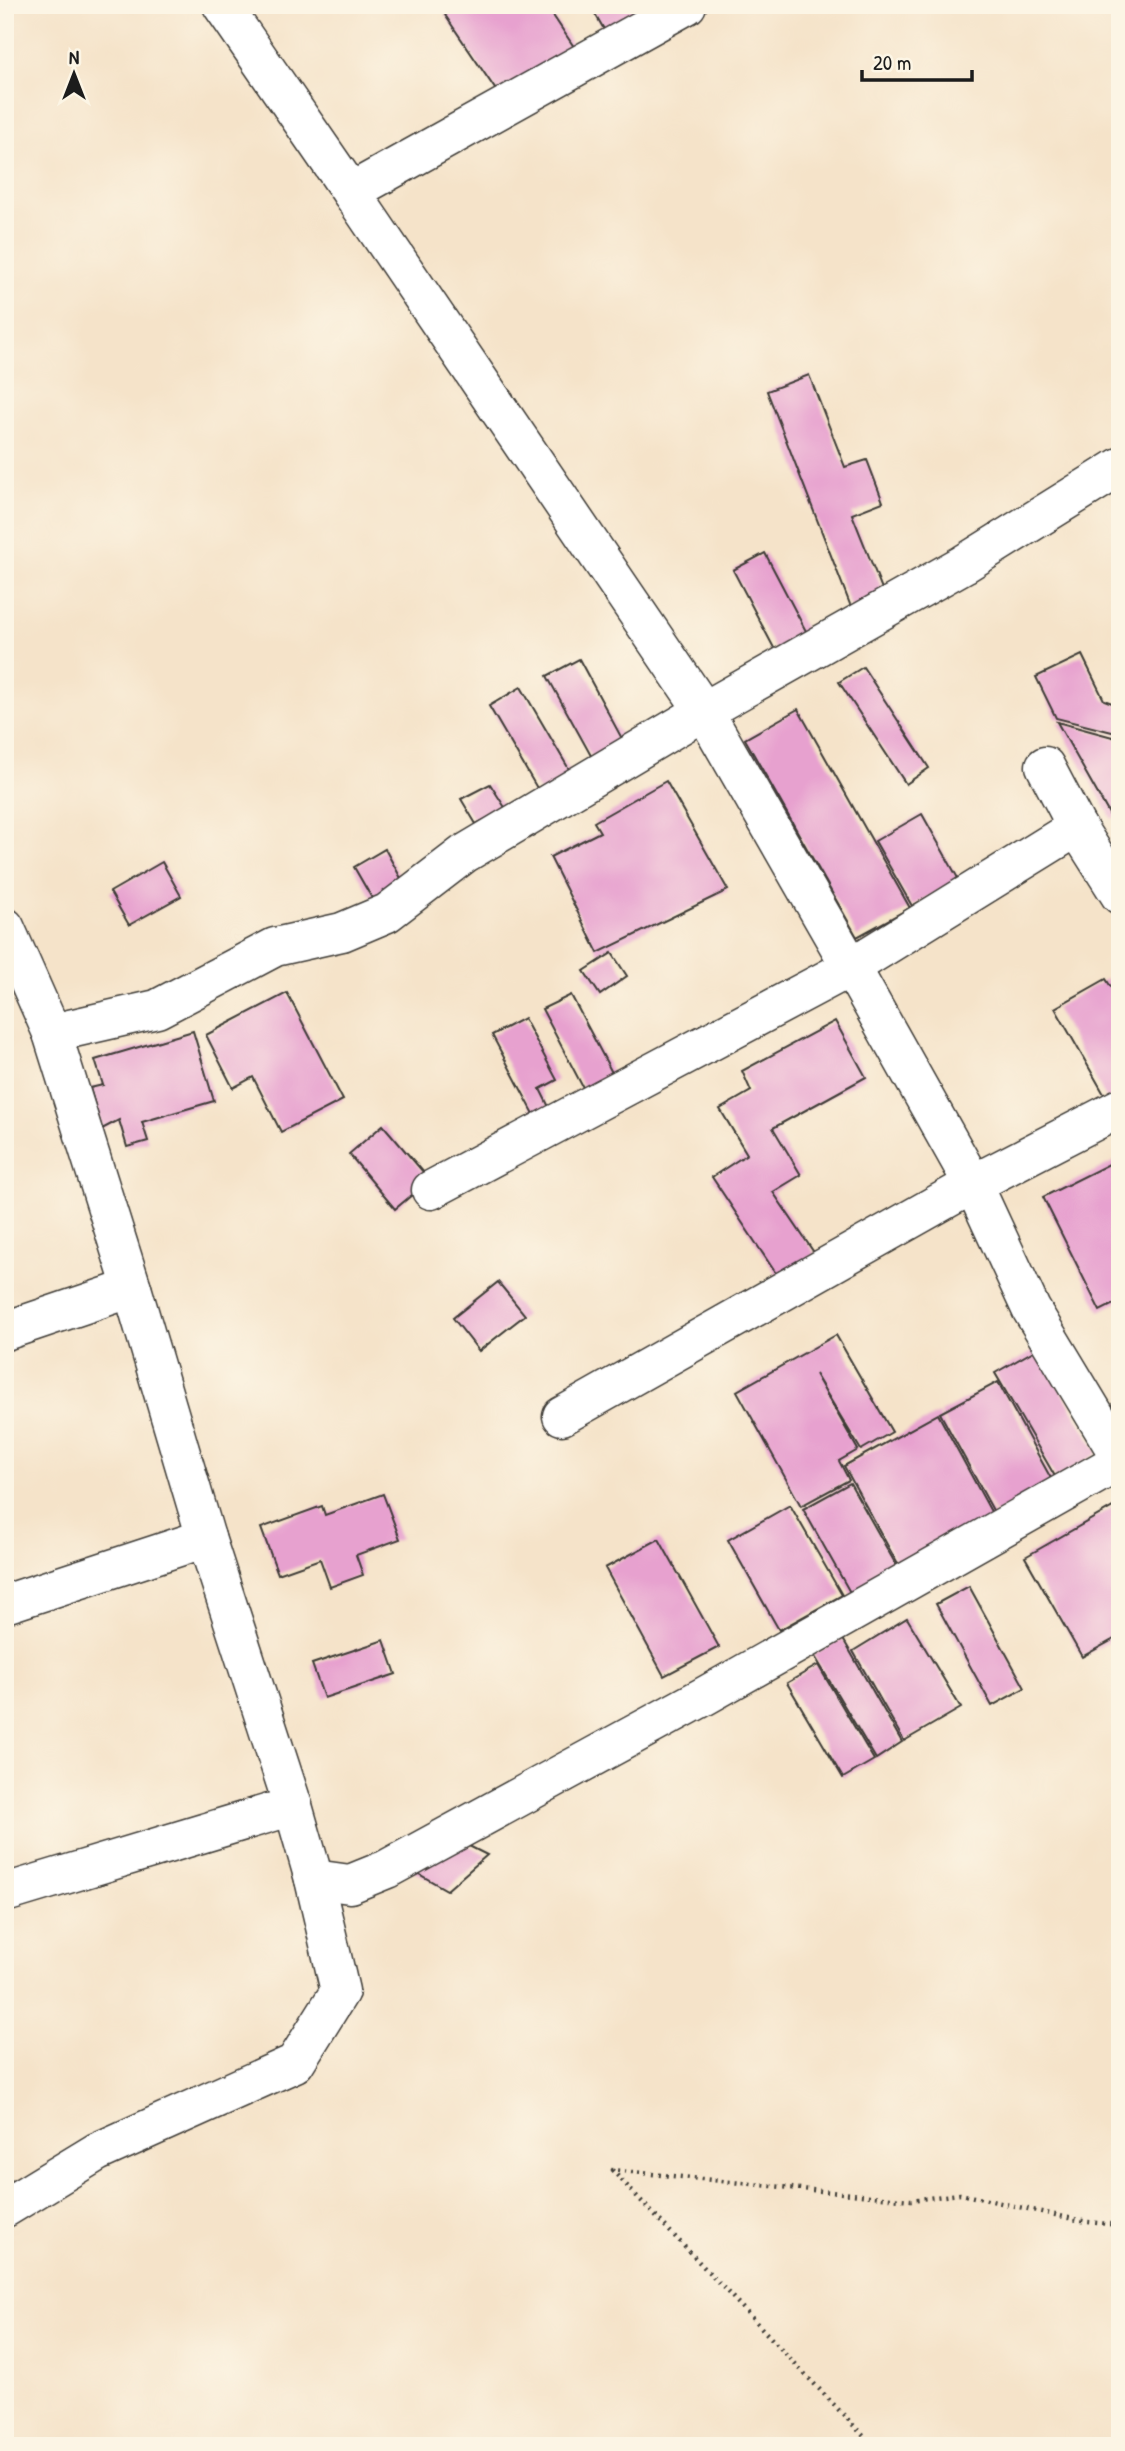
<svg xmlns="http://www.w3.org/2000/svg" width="1125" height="2451" font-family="'Patrick Hand',sans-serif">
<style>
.building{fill:#e7a1cf}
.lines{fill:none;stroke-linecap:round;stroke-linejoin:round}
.minor-casing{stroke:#3d3a36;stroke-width:41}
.path{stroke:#3d3a36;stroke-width:4.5;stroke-dasharray:2 5;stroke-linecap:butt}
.minor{stroke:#fff;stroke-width:38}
</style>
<rect width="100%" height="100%" fill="#fcf5e5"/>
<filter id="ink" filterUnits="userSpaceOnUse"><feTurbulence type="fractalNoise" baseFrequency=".0143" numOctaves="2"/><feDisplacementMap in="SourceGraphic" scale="14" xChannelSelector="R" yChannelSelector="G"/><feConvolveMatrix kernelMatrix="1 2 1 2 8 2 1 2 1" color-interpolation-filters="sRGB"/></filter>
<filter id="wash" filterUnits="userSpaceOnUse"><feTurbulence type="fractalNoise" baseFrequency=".00686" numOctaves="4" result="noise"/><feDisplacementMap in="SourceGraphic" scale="28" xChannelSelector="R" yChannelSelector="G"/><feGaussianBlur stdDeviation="1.57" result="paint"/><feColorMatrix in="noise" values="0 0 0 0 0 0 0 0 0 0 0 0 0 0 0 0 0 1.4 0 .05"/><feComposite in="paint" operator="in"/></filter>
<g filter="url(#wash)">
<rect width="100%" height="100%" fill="#f5e3c9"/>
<g id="blocks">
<g class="building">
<path d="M461 5H546L578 53 504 102 445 15Z"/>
<path d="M590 5H656L609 38Z"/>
<path d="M809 375 845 467 867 460 883 502 852 514 886 599 853 612 767 391Z"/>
<path d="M765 553 807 633 775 650 733 570Z"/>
<path d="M1082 655 1104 700 1120 706V734L1056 718 1036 677Z"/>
<path d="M579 659 626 746 595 763 547 676Z"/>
<path d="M863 667 929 768 906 784 839 682Z"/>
<path d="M521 687 573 776 541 795 489 706Z"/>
<path d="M798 709 910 908 857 937 745 739Z"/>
<path d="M1057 722 1120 739V814L1112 819Z"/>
<path d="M666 781 728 890 598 953 550 857 600 832 594 822Z"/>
<path d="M490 784 506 809 476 824 461 799Z"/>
<path d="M922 814 959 880 912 906 875 841Z"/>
<path d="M385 849 403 882 373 900 354 867Z"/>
<path d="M162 862 181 896 129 925 110 892Z"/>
<path d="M612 953 627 976 600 995 584 971Z"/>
<path d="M1106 979 1111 987 1120 982V1097L1109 1103 1055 1008Z"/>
<path d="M287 993 343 1100 281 1132 253 1077 233 1088 206 1035Z"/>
<path d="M571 995 618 1084 589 1099 542 1009Z"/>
<path d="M524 1018 557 1080 540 1089 551 1111 534 1114 492 1035Z"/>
<path d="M835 1021 866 1077 773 1128 801 1175 773 1192 815 1254 779 1278 712 1177 747 1154 720 1109 751 1091 742 1071Z"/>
<path d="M193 1031 214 1101 142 1122 148 1141 127 1147 119 1120 102 1129 90 1088 103 1085 95 1060Z"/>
<path d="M383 1125 430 1180 395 1209 349 1154Z"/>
<path d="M1115 1161 1120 1171V1301L1100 1311 1043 1197Z"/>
<path d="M498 1282 525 1315 479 1351 453 1318Z"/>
<path d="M836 1335 892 1432 861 1450 815 1374 858 1450 839 1461 849 1480 801 1506 737 1391Z"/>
<path d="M1037 1349 1098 1453 1056 1478 995 1373Z"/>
<path d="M998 1382 1053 1482 995 1514 940 1413Z"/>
<path d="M938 1414 995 1519 901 1570 844 1466Z"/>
<path d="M850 1483 899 1570 852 1596 803 1509Z"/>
<path d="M383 1494 400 1539 356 1555 363 1575 330 1587 320 1559 278 1574 261 1528 322 1506 325 1515Z"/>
<path d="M1120 1503V1636L1082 1657 1025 1557Z"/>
<path d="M790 1505 842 1595 779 1630 728 1540Z"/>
<path d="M659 1539 719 1647 664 1676 605 1568Z"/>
<path d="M969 1586 1025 1688 992 1706 936 1604Z"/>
<path d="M907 1618 961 1708 904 1741 853 1651Z"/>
<path d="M843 1639 902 1742 876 1759 814 1655Z"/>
<path d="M384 1640 396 1674 324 1698 312 1664Z"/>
<path d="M818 1665 874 1760 843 1778 787 1683Z"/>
<path d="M451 1837 487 1855 447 1890 412 1870Z"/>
</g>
</g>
</g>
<g filter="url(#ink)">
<use href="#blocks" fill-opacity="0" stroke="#3d3a36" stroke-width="2"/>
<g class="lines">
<defs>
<g id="minor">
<path d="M222 5 351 192"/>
<path d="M687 5 351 192 704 711 851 967 973 1184 1031 1309 1120 1457"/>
<path d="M1045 766 1077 827 1120 895"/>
<path d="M5 927 52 1033 132 1288 206 1538 293 1806 314 1879 340 1991 295 2063 97 2152 5 2208"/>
<path d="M52 1033 157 1009 275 947 342 932 387 913 464 854 704 711 964 564 1120 467"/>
<path d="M431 1190 851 967 1077 827"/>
<path d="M5 1331 132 1288"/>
<path d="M562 1416 973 1184 1120 1108"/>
<path d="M5 1604 206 1538"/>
<path d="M314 1879 350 1884 387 1869 703 1697 1120 1461"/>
<path d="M5 1893 293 1806"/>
</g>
</defs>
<use href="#minor" class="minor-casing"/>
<path class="path" d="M873 2446 612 2170 911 2200 960 2194 1087 2222 1120 2225"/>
<use href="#minor" class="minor"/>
</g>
</g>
<rect width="1125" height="2451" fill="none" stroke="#fcf5e5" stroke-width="28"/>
<g transform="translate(74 74)" stroke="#fcf5e5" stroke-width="5" paint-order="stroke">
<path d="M0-5L12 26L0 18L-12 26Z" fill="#1c1c1c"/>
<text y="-10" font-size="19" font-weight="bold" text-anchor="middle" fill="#1c1c1c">N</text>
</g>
<path d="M862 70v10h110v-10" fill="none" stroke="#1c1c1c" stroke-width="3.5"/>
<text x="873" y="70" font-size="21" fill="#1c1c1c" stroke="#fcf5e5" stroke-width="5" paint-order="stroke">20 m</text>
</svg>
